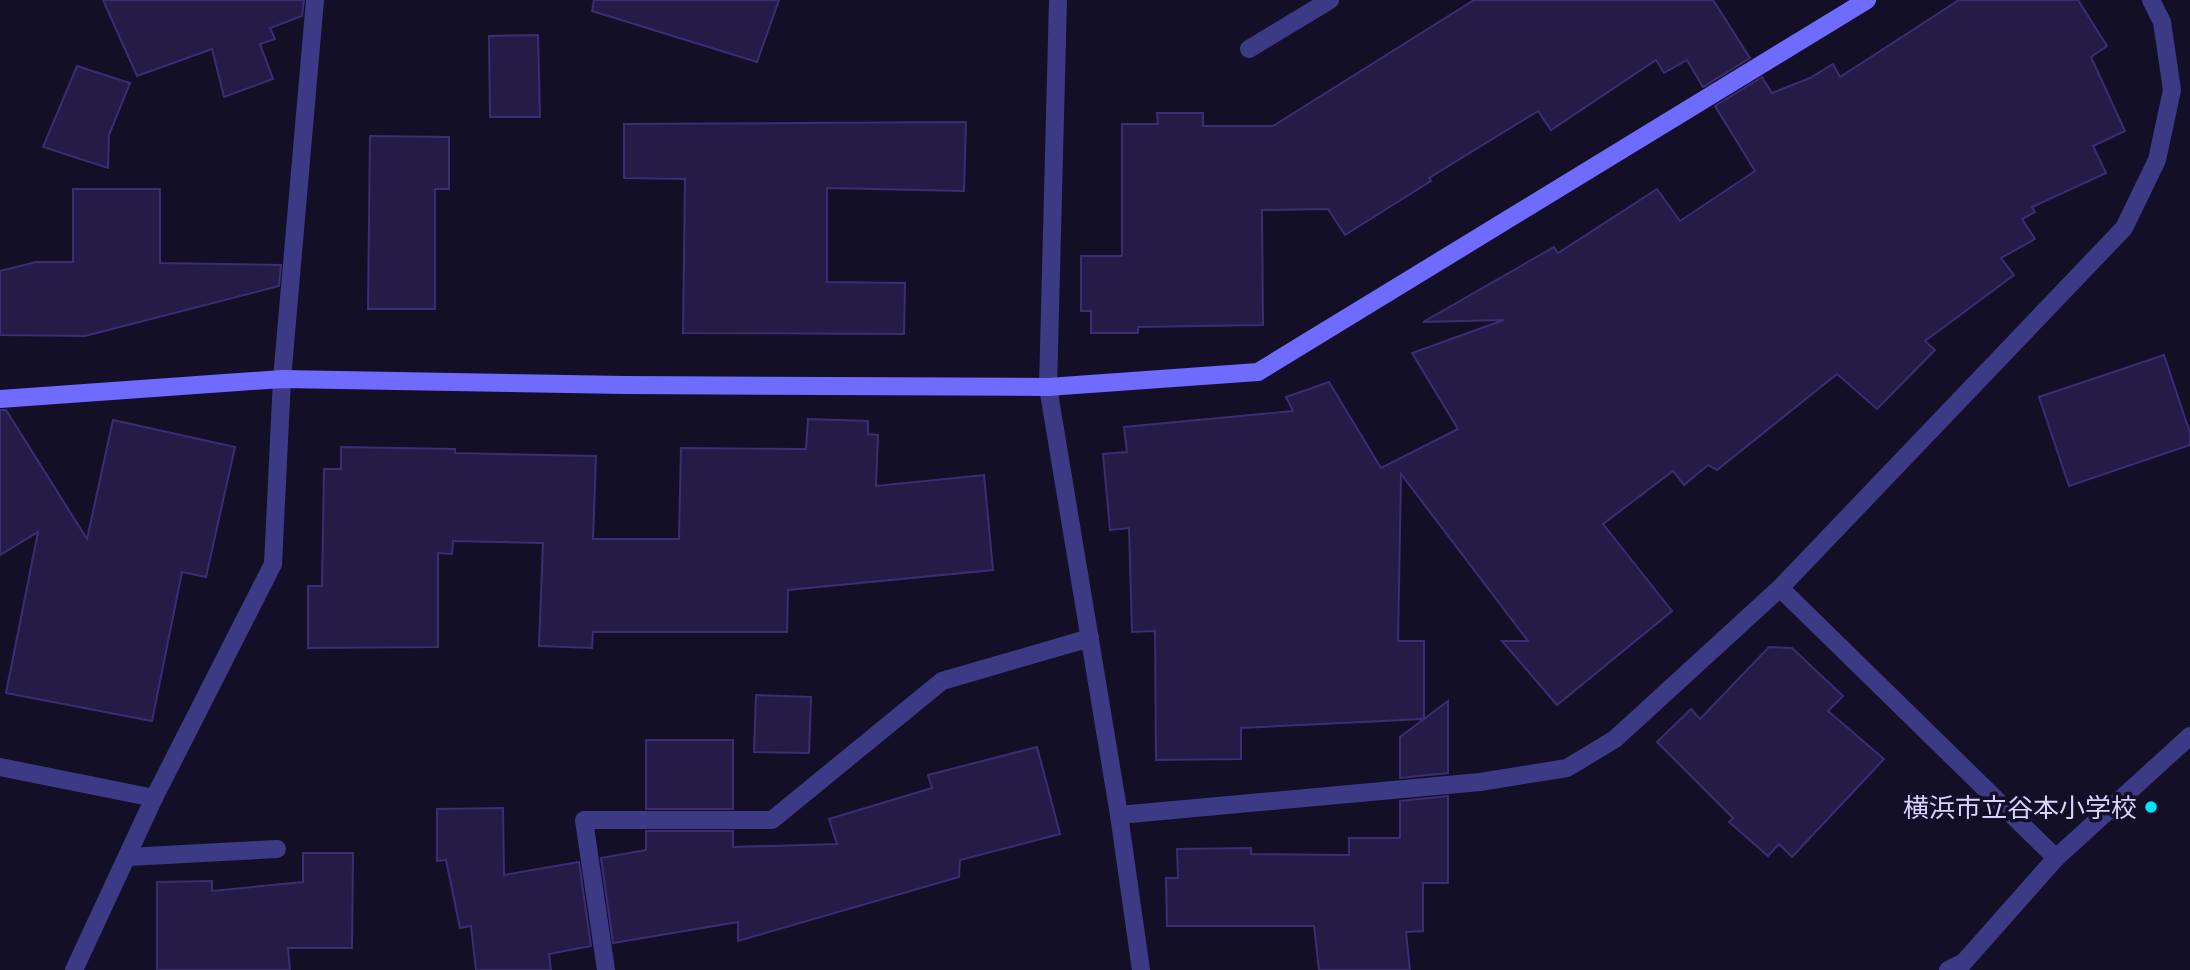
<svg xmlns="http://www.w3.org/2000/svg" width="2190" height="970" font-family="'Titillium Web','Noto Sans JP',sans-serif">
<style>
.building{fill:#241b47;stroke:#3b2d73;stroke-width:2}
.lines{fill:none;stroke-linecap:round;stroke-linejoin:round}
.lane{stroke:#3d3a85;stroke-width:18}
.street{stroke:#3d3a85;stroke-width:18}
.secondary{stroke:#6f6bff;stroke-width:18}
.poi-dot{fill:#00e5ff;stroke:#130f26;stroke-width:2.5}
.labels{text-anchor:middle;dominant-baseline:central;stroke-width:7;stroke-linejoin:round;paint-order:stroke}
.poi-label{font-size:26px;fill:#d9d4ff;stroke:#130f26;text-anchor:end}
</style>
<rect width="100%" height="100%" fill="#130f26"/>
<g class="building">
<path d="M103 0H304L302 16 270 28 275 39 260 44 273 79 224 97 212 49 137 76Z"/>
<path d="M594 0H779L757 62 592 11Z"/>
<path d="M1474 0H1713L1750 58 1703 87 1687 60 1664 73 1656 60 1551 130 1538 111 1429 178 1431 181 1345 235 1328 209 1262 210 1263 325 1138 327V333H1091V311H1081V256H1122V124H1158L1157 113H1203V126H1273Z"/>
<path d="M1959 0H2078L2107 46 2091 57 2125 131 2093 146 2106 173 2032 207 2035 212 2022 219 2035 239 2001 258 2014 275 1925 341 1935 350 1877 409 1837 374 1717 470 1708 465 1684 485 1673 471 1603 524 1672 611 1557 705 1502 641H1528L1401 474 1398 641H1424V719L1448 701V773L1400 778V737L1424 719 1241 728V759L1156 760 1155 631 1132 632 1129 528 1110 530 1103 454 1127 452 1124 427 1293 411 1286 397 1329 382 1381 468 1458 429 1412 353 1504 320 1423 322 1554 247 1558 253 1657 189 1680 221 1755 171 1715 106 1762 77 1772 93 1810 78 1833 64 1840 77Z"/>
<path d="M538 35 540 117H490L489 36Z"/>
<path d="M77 66 130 83 109 135 108 168 43 147Z"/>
<path d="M966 122 964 191 827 188V282L905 283 904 334 683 333 685 179 624 178V124Z"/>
<path d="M370 136 449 137V189H435V309H368Z"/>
<path d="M73 189H160V263L281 265 279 286 85 336 0 335V271L36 262H73Z"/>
<path d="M2164 355 2190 433V445L2069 486 2039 397Z"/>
<path d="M0 410H6L87 539 113 420 235 447 206 577 182 572 152 721 6 693 38 532 0 555Z"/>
<path d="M808 419 868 421V434L878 435 876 486 984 475 993 570 788 590 787 632H593L592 648 539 646 543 543 453 541 452 554 438 553V647L308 648V586H322L324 469H341V447L455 449V453L596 456 593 539H679L681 448 806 449Z"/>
<path d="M1769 647 1792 648 1843 696 1828 711 1884 759 1792 857 1779 844 1768 856 1729 822 1733 818 1657 742 1691 709 1700 719Z"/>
<path d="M756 695 811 697 809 753 754 752Z"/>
<rect x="646" y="740" width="87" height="69"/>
<path d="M1037 747 1060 834 960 860 959 877 738 941V922L613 943 601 858 646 850V831H733V847L837 844 829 819 932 788 928 775Z"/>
<path d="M1448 796V883H1423V931L1406 932 1410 970H1319L1314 926H1167L1166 878H1178L1177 849 1251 848V854L1349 855V838H1400V801Z"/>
<path d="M503 808 504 875 579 862 591 946 549 954 551 970H476L471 926 460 928 446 860 437 861V809Z"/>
<path d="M303 853H353L352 948H288L290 970H157V882L212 881V891L303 882Z"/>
</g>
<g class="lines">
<g class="lane">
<path d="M1249 49 1330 0"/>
<path d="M0 767 154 798"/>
<path d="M128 857 277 849"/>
</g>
<g class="street">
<path d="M1058 0 1048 387 1119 815 1141 970"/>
<path d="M1780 588 2056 858"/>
<path d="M1119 815 1480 782 1567 768 1615 739 1780 588 2124 228 2157 160 2172 90 2162 22 2151 0"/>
<path d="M74 970 154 798 273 564 282 379 315 0"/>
<path d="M606 970 584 820H772L942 681 1090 638"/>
<path d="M1948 970 1964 962 2056 858 2190 736"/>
</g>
<path class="secondary" d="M0 399 282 379 625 385 1048 387 1258 372 1867 0"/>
</g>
<circle class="poi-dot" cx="2151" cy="807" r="7"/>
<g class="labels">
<g class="poi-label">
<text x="2137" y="807">横浜市立谷本小学校</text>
</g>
</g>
</svg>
